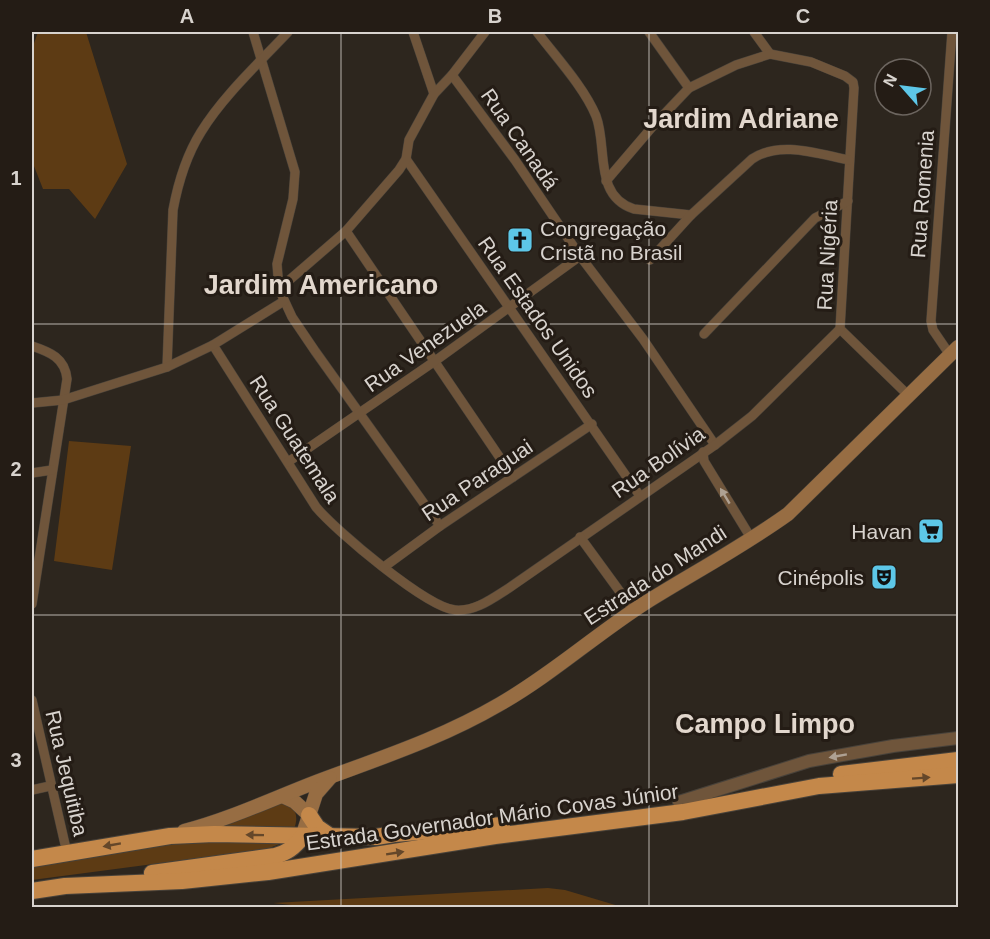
<svg xmlns="http://www.w3.org/2000/svg" width="990" height="939" font-family="Helvetica,sans-serif">
<style>
.green{fill:#5d3b14}
.lines{fill:none;stroke-linecap:round;stroke-linejoin:round}
.minor-casing{stroke:#48423a;stroke-width:10}
.tertiary-casing{stroke:#48423a;stroke-width:14}
.secondary-casing{stroke:#48423a;stroke-width:15}
.trunk-casing{stroke:#48423a;stroke-width:18}
.minor{stroke:#6f553b;stroke-width:9}
.tertiary{stroke:#6f553b;stroke-width:12}
.secondary{stroke:#976d43;stroke-width:14}
.trunk{stroke:#c4884a;stroke-width:16}
.oneway{fill:#aea193}
.oneway2{fill:#64472a}
.grid{fill:none;stroke:#d8d3ce;stroke-width:1.5;stroke-opacity:0.55}
.labels{text-anchor:middle;dominant-baseline:central;stroke-width:6;stroke-linejoin:round;paint-order:stroke}
.street-label{font-size:21px;fill:#d8d3ce;stroke:#241c15}
.poi-label{font-size:21px;fill:#d8d3ce;stroke:#241c15;text-anchor:end}
.district-label{font-size:27px;font-weight:bold;fill:#e2d7cd;stroke:#241c15}
.neatline{fill:none;stroke:#d8d3ce;stroke-width:2}
.grid-label{font-size:20px;text-anchor:middle;font-weight:bold;fill:#d8d3ce}
</style>
<rect width="100%" height="100%" fill="#2d261e"/>
<g class="green">
<path d="M38 32H86L127 164 95 219 69 189H43L32 161V49Z"/>
<path d="M69 441 131 446 112 570 54 561Z"/>
<path d="M282 803C296 807 299 816 294 829L215 827 274 804Z"/>
<path d="M185 840 282 843 267 849 32 880V867Z"/>
<path d="M548 888 565 890 622 907 319 908 273 903Z"/>
</g>
<g class="lines">
<defs>
<g id="minor">
<path d="M253 32 295 172 293 199 277 264 279 289 292 317 315 351 440 526"/>
<path d="M413 32 434 94"/>
<path d="M537 32C556 57 584 87 596 116 608 147 593 196 634 209L691 215"/>
<path d="M649 32 689 88"/>
<path d="M754 32 770 54"/>
<path d="M452 75 515 160 580 256 643 339 715 445"/>
<path d="M406 159 640 496"/>
<path d="M606 181 653 126 689 88 736 65 770 54 811 62 845 76 853 82 854 88 840 329 909 396"/>
<path d="M346 231 513 477"/>
<path d="M650 260 691 215 752 159C780 140 818 154 849 160"/>
<path d="M279 289 346 231 399 170 406 159 409 140 434 94 452 75 485 32"/>
<path d="M704 334 815 218 848 201"/>
<path d="M213 345 316 507C336 531 426 607 455 610 475 612 493 598 509 588L715 445 752 416 840 329"/>
<path d="M32 346C50 352 65 358 67 379L32 604"/>
<path d="M950 355 933 330 931 321 952 32"/>
<path d="M167 367 173 210C178 183 186 156 201 132 223 96 259 63 288 32"/>
<path d="M32 403 63 400 167 367 213 345 284 301"/>
<path d="M703 452 704 461 751 538"/>
<path d="M288 462 435 361 580 256"/>
<path d="M32 473 52 470"/>
<path d="M580 537 634 611"/>
<path d="M384 567 440 526 592 424"/>
<path d="M32 700 67 853"/>
<path d="M32 790 50 786"/>
</g>
<path id="tertiary" d="M679 802 809 761 893 746 958 738"/>
<g id="secondary">
<path d="M282 796 295 802 309 815"/>
<path d="M184 831C230 819 272 799 316 782 380 758 440 739 500 704 551 675 595 635 645 603 693 573 742 547 788 514L958 347"/>
<path d="M302 837 316 794 330 778"/>
</g>
<g id="trunk">
<path d="M841 774 958 760"/>
<path d="M309 815 317 827 333 838"/>
<path d="M32 859 170 836 214 834 376 837 394 834 502 825"/>
<path d="M152 873 275 856C287 853 295 847 302 837"/>
<path d="M32 891 65 886 182 881 268 872 495 836 683 812 819 786 958 775"/>
</g>
</defs>
<use href="#minor" class="minor-casing"/>
<use href="#tertiary" class="tertiary-casing"/>
<use href="#secondary" class="secondary-casing"/>
<use href="#trunk" class="trunk-casing"/>
<use href="#minor" class="minor"/>
<use href="#tertiary" class="tertiary"/>
<use href="#secondary" class="secondary"/>
<use href="#trunk" class="trunk"/>
</g>
<defs><path id="oneway-solid" d="M-6-.8H1V-3.2L6.5 0L1 3.2V.8H-6Z" transform="scale(1.5)"/></defs>
<g class="oneway">
<use href="#oneway-solid" transform="translate(725 496) rotate(-121)"/>
<use href="#oneway-solid" transform="translate(838 756) rotate(170)"/>
</g>
<g class="oneway2">
<use href="#oneway-solid" transform="translate(921 778) rotate(-4)"/>
<use href="#oneway-solid" transform="translate(255 835) rotate(-179)"/>
<use href="#oneway-solid" transform="translate(112 845) rotate(170)"/>
<use href="#oneway-solid" transform="translate(395 853) rotate(-9)"/>
</g>
<path class="grid" d="M341 32V908M649 32V908M32 324H958M32 615H958"/>
<defs>
<symbol id="church-square" viewBox="-11 -11 22 22"><rect x="-9" y="-9" width="18" height="18" rx="4" fill="#5dc7e8" stroke="#241c15"/><path d="M-1.2-6h2.4v3.5h3.3v2.4h-3.3V6h-2.4V-.1h-3.3v-2.4h3.3Z" fill="#111"/></symbol>
<symbol id="supermarket-square" viewBox="-11 -11 22 22"><rect x="-9" y="-9" width="18" height="18" rx="4" fill="#5dc7e8" stroke="#241c15"/><path d="M-6-5.5h2.5l.6 2H6L4.5 2H-2.5L-4.4-4H-6ZM-1.5 3.2a1.3 1.3 0 1 0 .1 0ZM3 3.2a1.3 1.3 0 1 0 .1 0Z" fill="#111"/></symbol>
<symbol id="theatre-square" viewBox="-11 -11 22 22"><rect x="-9" y="-9" width="18" height="18" rx="4" fill="#5dc7e8" stroke="#241c15"/><path d="M-5-5.5Q0-4 5-5.5V0Q5 5 0 6Q-5 5-5 0ZM-3.3-2.5H-1v1.5H-3.3ZM1-2.5H3.3v1.5H1ZM-2.8 1Q0 5.5 2.8 1Z" fill="#111"/></symbol>
</defs>
<g fill-rule="evenodd">
<use href="#church-square" x="505" y="225" width="30" height="30"/>
<use href="#supermarket-square" x="916" y="516" width="30" height="30"/>
<use href="#theatre-square" x="869" y="562" width="30" height="30"/>
</g>
<g class="labels">
<g class="street-label">
<text transform="translate(520 139) rotate(55)">Rua Canadá</text>
<text transform="translate(922 194) rotate(-86)">Rua Romenia</text>
<text transform="translate(827 255) rotate(-87)">Rua Nigéria</text>
<text transform="translate(538 317) rotate(55)">Rua Estados Unidos</text>
<text transform="translate(425 346) rotate(-35)">Rua Venezuela</text>
<text transform="translate(295 439) rotate(57)">Rua Guatemala</text>
<text transform="translate(658 462) rotate(-35)">Rua Bolívia</text>
<text transform="translate(477 480) rotate(-34)">Rua Paraguai</text>
<text transform="translate(655 575) rotate(-33)">Estrada do Mandi</text>
<text transform="translate(67 773) rotate(77)">Rua Jequitiba</text>
<text transform="translate(492 817) rotate(-8)">Estrada Governador Mário Covas Júnior</text>
</g>
<g class="poi-label">
<text x="540" y="228" text-anchor="start">Congregação<tspan x="540" dy="24">Cristã no Brasil</tspan></text>
<text x="912" y="531">Havan</text>
<text x="864" y="577">Cinépolis</text>
</g>
<g class="district-label">
<text x="741" y="119">Jardim Adriane</text>
<text x="321" y="285">Jardim Americano</text>
<text x="765" y="724">Campo Limpo</text>
</g>
</g>
<rect width="990" height="939" fill="none" stroke="#241c15" stroke-width="66"/>
<g transform="translate(903 87) rotate(298)"><circle r="28" fill="#241c15" stroke="#6c655f" stroke-width="1.5"/>
<path d="M0-4.5L10 22L0 15L-10 22Z" fill="#5dc7e8"/>
<text y="-9" font-size="16" font-weight="bold" text-anchor="middle" fill="#d8d3ce">N</text>
</g>
<rect x="33" y="33" width="924" height="873" class="neatline"/>
<g class="grid-label">
<text x="187" y="23">A</text>
<text x="495" y="23">B</text>
<text x="803" y="23">C</text>
<text x="16" y="185">1</text>
<text x="16" y="476">2</text>
<text x="16" y="767">3</text>
</g>
</svg>
